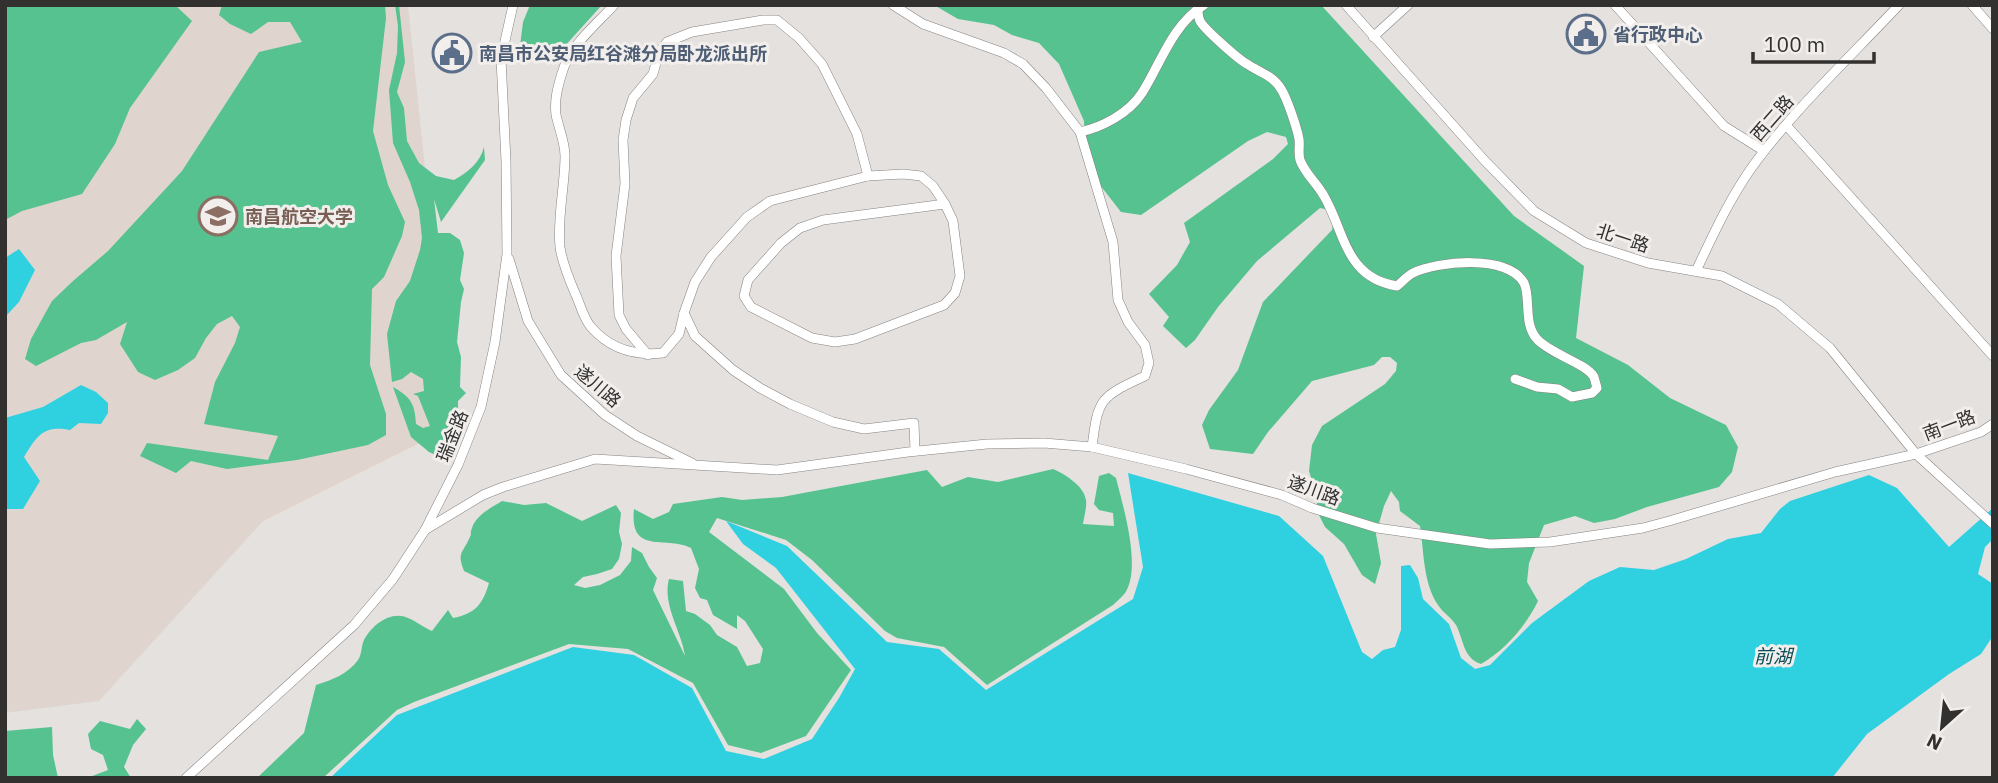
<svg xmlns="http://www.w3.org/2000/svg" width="1998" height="783" font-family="'IBM Plex Sans','Noto Sans SC',sans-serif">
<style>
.built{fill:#dfd5ce}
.forest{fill:#55c28f}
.water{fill:#2fd0e0}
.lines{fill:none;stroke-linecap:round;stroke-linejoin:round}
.minor-casing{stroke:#868381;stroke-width:10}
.minor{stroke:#fff;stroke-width:9}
.labels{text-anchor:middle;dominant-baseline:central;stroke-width:6;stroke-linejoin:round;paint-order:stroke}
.service-label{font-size:18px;font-weight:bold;fill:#4e5e75;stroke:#f1eeec;text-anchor:start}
.street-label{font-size:18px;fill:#323130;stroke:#f1eeec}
.education-label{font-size:18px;font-weight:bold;fill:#785e54;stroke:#f1eeec;text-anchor:start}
.water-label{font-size:19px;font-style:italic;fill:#0b4e55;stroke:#f1eeec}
</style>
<rect width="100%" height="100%" fill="#e4e1df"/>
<path class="built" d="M5 5H408L452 427 263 521 99 701 5 713Z"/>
<g class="forest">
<path d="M5 5H175L192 21 130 108 115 144 82 194 22 211 5 220Z"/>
<path d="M222 5H385L386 18 373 131 388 185 405 222 402 236 384 277 372 289 370 365 386 414V435L368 445 297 460 227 469 191 461 176 473 140 456 147 443 268 460 278 436 204 424 215 382 235 343 240 327 232 316 217 324 206 338 195 358 178 370 155 380 138 372 120 344 127 322 96 340 81 343 36 366 25 359 31 339 52 301 73 281 108 251 182 171 259 52 302 42 290 22H268L251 34 230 24 219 15Z"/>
<path d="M395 5H399L405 62 397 92 404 108 407 141 419 163 436 176 454 180C468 172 480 163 484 147L485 160 441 222 434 199 438 233H450L460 240 464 253 460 280 464 289 461 302 457 342 461 357 460 387 466 393 458 401V442L456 451 438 456 429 452 411 437 393 387C411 397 415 404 416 424L423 428 430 426 418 396 413 394 424 391 423 379 411 372 402 379 392 382 387 334 396 301 410 281 420 250 422 238 419 210 410 182 393 143 389 90 397 53 398 26Z"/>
<path d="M530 5H602L563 48 520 46 523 22Z"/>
<path d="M934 5H1321L1514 216 1584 266 1576 338 1628 365 1670 398 1726 425 1738 447 1732 472 1719 487 1647 507 1615 519 1594 523 1575 516 1544 525 1529 563 1527 582 1538 601C1526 626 1505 650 1481 664 1463 658 1464 640 1456 625 1451 617 1443 613 1438 605 1423 583 1424 551 1420 526L1400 511 1399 502 1391 491 1384 506 1376 534 1381 563 1375 584 1362 575 1344 544 1325 527 1319 515 1314 487 1309 471 1312 445 1322 426 1385 384 1396 371 1397 363 1390 357H1382L1374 365 1312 381 1268 432 1253 454 1210 449 1202 425 1209 410 1238 370 1263 302 1332 230 1334 219 1329 210 1320 208 1257 261 1218 307 1195 340 1186 348 1163 326 1169 317 1149 294 1177 265 1190 242 1184 223 1273 159 1288 144 1286 137 1267 132 1248 141 1141 215 1121 212 1086 167 1084 121 1059 64 1039 43 1012 35 994 25 958 19Z"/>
<path d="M1053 469C1065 474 1084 486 1086 500 1087 507 1084 517 1083 524L1114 526 1113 513 1099 510 1094 504 1099 476 1109 473 1116 478C1123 506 1142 568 1125 593 1122 597 1117 601 1113 605L987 685 944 647 897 638 885 631 812 560 786 540 717 518 709 532 784 589 817 633 851 670 806 736 761 753 728 745 693 683 628 649 569 644 414 702 397 710 323 778H257L304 733 316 685C332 680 348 674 358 660 362 655 361 646 364 640 372 625 391 610 408 618 416 621 423 627 432 631L448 610 453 618C475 614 483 604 489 583L464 571C457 553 462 554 469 539 473 531 469 536 472 528 476 515 491 508 502 501L524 505 546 503 582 521 616 505 621 513 619 532 622 544 619 559 612 569 597 574 583 577 574 585 585 588 600 585 620 575 631 561 632 547 642 553 649 567 657 578 653 590 685 656C682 632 662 605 669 579L683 581 686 611 695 614 710 625 717 635 737 647 747 666 760 663 763 649 745 621 737 615V629L713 615 707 600 700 598 695 588 699 569 691 548C666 535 629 556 634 509L653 519 669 512 673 504 722 497 742 500 782 497 927 470 942 487 968 477 998 482Z"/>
<path d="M137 719 146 729 133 745 124 767 131 778H87L108 770 103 755 91 749 88 734 100 721 130 729Z"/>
<path d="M52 727 53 755 58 778H5V731Z"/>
</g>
<g class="water">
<path d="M19 249 35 270 19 302 5 317V258Z"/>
<path d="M81 385 96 392 108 403V413L101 424 79 423 70 430C43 425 37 436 24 457L40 481 23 509H5V418L43 407Z"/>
<path d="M1128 473 1279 516 1323 556 1362 652 1372 659 1383 650 1395 647 1401 630V566L1410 565 1418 578 1423 599 1449 624 1461 658 1475 669 1490 665 1532 623 1589 581 1620 567 1654 570 1686 559 1728 539 1761 533 1780 509 1790 501 1869 475 1897 488 1949 547 1993 508V539L1985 547 1978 574 1993 584V636L1981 654 1949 674 1867 734 1832 778H330L397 715 573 647 634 655 692 688 726 751 764 759 812 739 839 698 855 669 776 568 743 544 726 521 787 546 887 642 939 649 986 690 1133 599 1143 567Z"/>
</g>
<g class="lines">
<defs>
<g id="minor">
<path d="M614 5C595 26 570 45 562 73 558 86 554 100 556 115 559 129 565 142 565 156 565 186 557 217 560 247 562 262 569 279 575 293 580 303 583 318 591 327 610 349 636 356 663 353L679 334 684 313 695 336 733 370 760 388 790 404 833 422 864 429 914 423 915 451"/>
<path d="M893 5 923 24 1004 53 1023 64 1046 88 1080 132 1113 242 1118 300 1128 322 1145 345 1149 363 1145 376C1100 397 1098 398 1092 447"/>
<path d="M1197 5C1198 10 1198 17 1200 21 1204 29 1238 59 1247 64 1259 72 1274 76 1281 89 1287 98 1297 128 1299 139 1300 146 1298 154 1300 160 1305 174 1317 183 1324 196 1345 232 1345 278 1397 286 1402 282 1407 276 1413 273 1438 261 1508 254 1524 283 1531 297 1523 324 1537 339 1550 354 1586 363 1594 377 1595 381 1596 384 1597 388L1592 393 1572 397 1558 389 1537 387 1515 379"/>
<path d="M1346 5 1485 161 1534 211 1586 243 1648 263 1722 276 1778 304 1830 348 1916 454 1993 524"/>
<path d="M1615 5 1724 126 1764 151"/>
<path d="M1972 5 1993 29"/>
<path d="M1373 37 1408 5"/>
<path d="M1786 125 1993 356"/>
<path d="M1080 132C1103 127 1129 113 1142 93 1161 63 1172 25 1204 5"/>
<path d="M509 259 528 321 561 375 605 415 637 436 692 463"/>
<path d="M1696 271C1714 233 1732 193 1758 159 1800 104 1852 55 1899 5"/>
<path d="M684 313 695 282 711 257 747 217 770 201 868 176 903 174 921 176 933 186 945 204 953 221 960 276 955 293 944 305 855 339 835 342 812 338 751 307 744 296 748 280 781 243 800 228 823 220 945 204"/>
<path d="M648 355 626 329 619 315 616 256 625 184 623 140 626 120 633 98 653 74 659 52 667 42 692 32 763 20H777L799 38 822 64 857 134 868 176"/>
<path d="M425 530 483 495 503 487 595 459 777 470 908 452 987 444 1044 443 1092 447 1186 469 1282 495 1312 508 1377 528 1490 544 1550 542 1643 528 1669 521 1835 472 1916 454 1981 432 1993 424"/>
<path d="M186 778 354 625 393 579 425 530 458 465 481 407 495 342 507 254 506 161 501 59 513 5"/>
</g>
</defs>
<use href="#minor" class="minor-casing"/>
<use href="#minor" class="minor"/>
</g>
<defs>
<symbol id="civic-ring" viewBox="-11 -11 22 22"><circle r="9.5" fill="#f1eeec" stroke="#5c6f8a" stroke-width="1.5"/><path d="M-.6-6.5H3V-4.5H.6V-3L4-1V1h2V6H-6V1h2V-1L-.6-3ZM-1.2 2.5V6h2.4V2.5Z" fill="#5c6f8a"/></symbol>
<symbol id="university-ring" viewBox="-11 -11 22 22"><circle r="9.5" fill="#f1eeec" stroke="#8d6e63" stroke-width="1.5"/><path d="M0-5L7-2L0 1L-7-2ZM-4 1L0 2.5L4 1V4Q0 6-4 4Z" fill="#8d6e63"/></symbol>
</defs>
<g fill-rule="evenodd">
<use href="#civic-ring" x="1564" y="12" width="44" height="44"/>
<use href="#civic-ring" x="430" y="31" width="44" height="44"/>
<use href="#university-ring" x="196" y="194" width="44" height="44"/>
</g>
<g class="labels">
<g class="service-label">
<text x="1613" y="34">省行政中心</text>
<text x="479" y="53">南昌市公安局红谷滩分局卧龙派出所</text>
</g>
<g class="street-label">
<text transform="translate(1772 118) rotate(-49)">西二路</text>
<text transform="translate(1623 238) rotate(18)">北一路</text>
<text transform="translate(598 386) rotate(41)">遂川路</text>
<text transform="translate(1949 425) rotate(-21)">南一路</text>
<text transform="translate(452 436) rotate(-68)">瑞金路</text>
<text transform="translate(1314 490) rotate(20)">遂川路</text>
</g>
<g class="education-label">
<text x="245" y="216">南昌航空大学</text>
</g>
<g class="water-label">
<text x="1773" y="656">前湖</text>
</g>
</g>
<rect width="1998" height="783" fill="none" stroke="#323130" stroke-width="14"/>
<g transform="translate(1942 727) rotate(207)" stroke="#f1eeec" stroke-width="5" paint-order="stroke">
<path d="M0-5L12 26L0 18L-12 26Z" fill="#323130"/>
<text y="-10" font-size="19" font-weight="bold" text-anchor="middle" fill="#323130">N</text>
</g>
<path d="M1753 52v10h121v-10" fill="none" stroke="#323130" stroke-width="3.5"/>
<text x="1764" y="52" font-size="21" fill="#323130" stroke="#f1eeec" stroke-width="5" paint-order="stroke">100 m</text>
</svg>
